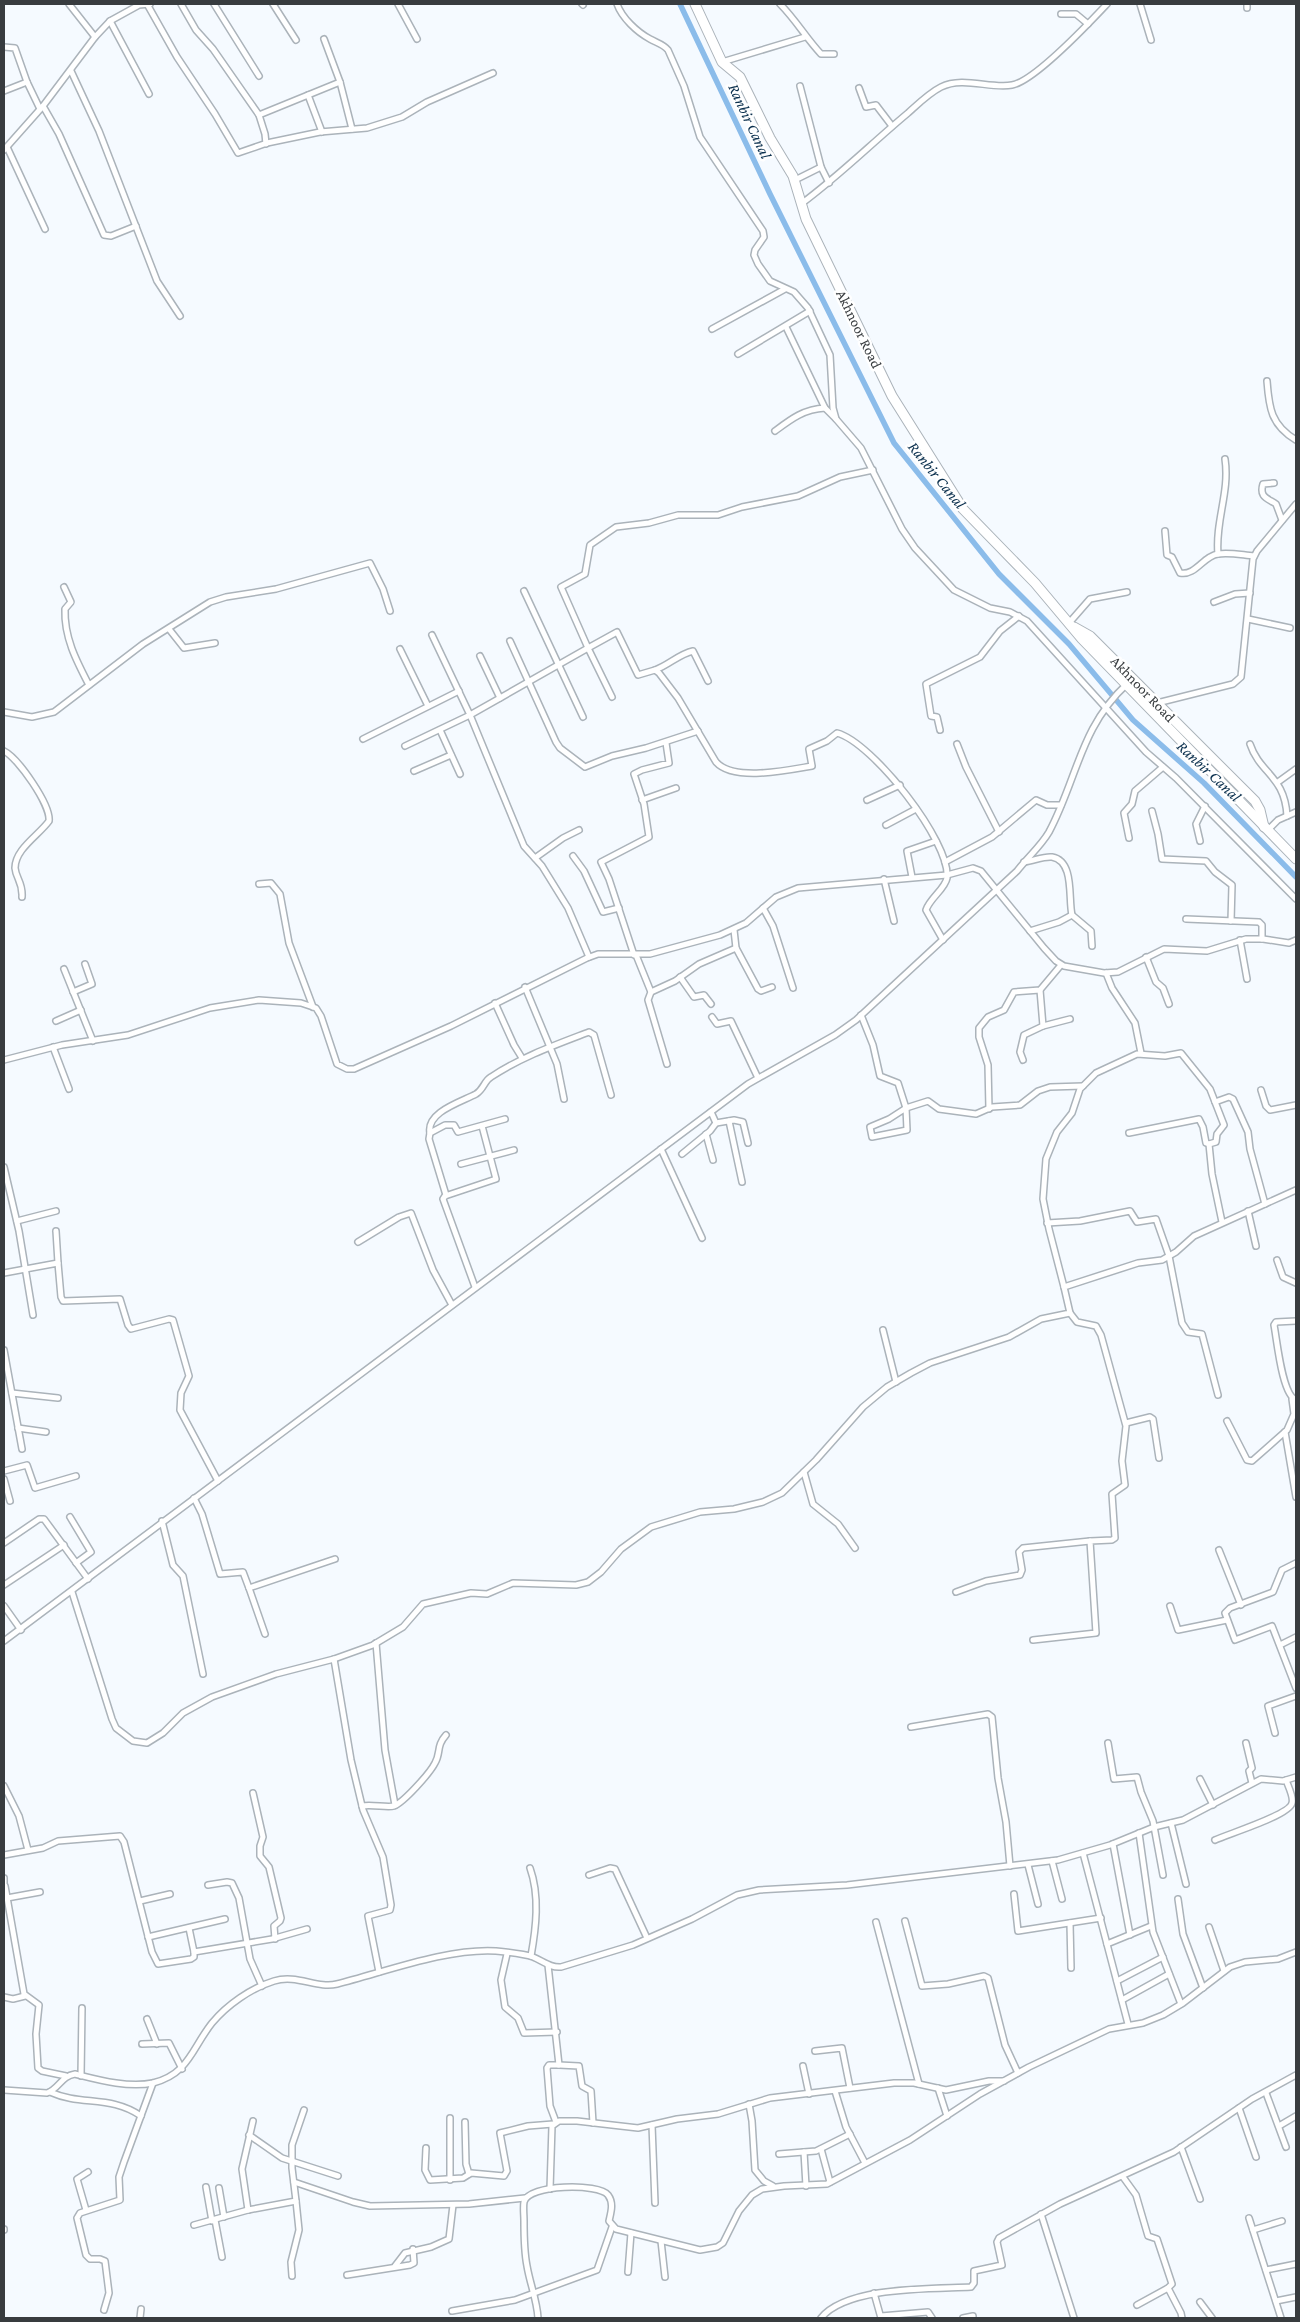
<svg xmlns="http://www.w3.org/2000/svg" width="1300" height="2322" font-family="'Crimson Pro',serif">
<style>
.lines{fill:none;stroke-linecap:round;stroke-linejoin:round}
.canal{stroke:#8bbcea;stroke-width:5.5}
.minor-casing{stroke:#abb3ba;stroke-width:8}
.trunk-casing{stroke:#abb3ba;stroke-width:11}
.minor{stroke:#fff;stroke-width:5}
.trunk{stroke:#fff;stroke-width:9}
.labels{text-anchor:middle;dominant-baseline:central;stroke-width:5;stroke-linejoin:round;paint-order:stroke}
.street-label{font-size:15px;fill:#383c3f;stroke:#fff}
.water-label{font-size:16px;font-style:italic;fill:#0b304e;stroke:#fff}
</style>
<rect width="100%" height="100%" fill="#f5faff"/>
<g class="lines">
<path class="canal" d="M680 4 770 194 894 443 999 574 1069 644 1133 720 1204 783 1296 877"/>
<defs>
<g id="minor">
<path d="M69 4 95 37"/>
<path d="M147 4 177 57 215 114 238 153 267 143 320 132 367 128 402 117 427 102 493 73"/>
<path d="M181 4 196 30 213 49 259 115 265 134 266 144"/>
<path d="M214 4 259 76"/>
<path d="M273 4 296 40"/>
<path d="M398 4 417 39"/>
<path d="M582 4 583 5"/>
<path d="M617 4C622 18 637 32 650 39 657 43 663 44 668 50L684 86 700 137 763 231 764 237 755 250 754 255 758 264 770 281 794 292 808 308 830 355 833 408 836 419 861 448 902 529 915 548 954 590 990 608 1010 612 1027 621 1146 752 1176 778 1296 899"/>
<path d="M780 4C796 20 806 38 821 54H834"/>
<path d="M1140 4 1151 40"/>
<path d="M1247 4V8"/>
<path d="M1061 14H1076L1088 24"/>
<path d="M110 21 149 94"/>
<path d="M324 39 340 82 352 129"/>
<path d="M4 47 15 48 27 82 40 109"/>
<path d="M722 62 805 37"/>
<path d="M71 71 99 131 157 281 180 316"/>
<path d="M800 86 821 167 829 183"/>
<path d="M859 88 866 107 876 105 892 126"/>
<path d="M4 91 27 82"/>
<path d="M308 95 322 132"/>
<path d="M43 106 59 134 104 235 111 236 136 226"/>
<path d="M259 115 340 82"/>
<path d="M7 147 45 229"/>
<path d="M4 150 43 106 95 37 110 21 139 5 150 4"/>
<path d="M795 180 821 167"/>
<path d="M801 204C839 176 872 143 908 113 918 104 929 93 941 87 963 76 990 89 1012 85 1035 81 1090 22 1107 4"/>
<path d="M786 327 825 408 836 419"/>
<path d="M712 329 785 289"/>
<path d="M738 354 810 311"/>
<path d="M1267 381C1269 408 1271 425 1296 440"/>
<path d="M775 431C791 419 804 409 825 408"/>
<path d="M1274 483 1263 484C1259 497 1267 498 1276 504L1282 520"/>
<path d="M1165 531 1167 555 1172 557 1180 573C1196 576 1203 556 1218 554 1229 552 1242 555 1254 556"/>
<path d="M1218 554C1215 521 1230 492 1225 459"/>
<path d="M64 587 71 602 65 609C64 637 76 660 89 685"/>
<path d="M524 591 583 717"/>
<path d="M1214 602 1235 594 1250 593"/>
<path d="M1248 619 1290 628"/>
<path d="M1069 623 1090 599 1127 592"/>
<path d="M169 629 184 648 215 643"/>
<path d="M510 641 556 742 560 748 585 767 612 756 646 748 698 731"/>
<path d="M400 649 428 706"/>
<path d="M480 656 500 698"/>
<path d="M655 670C669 665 679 654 693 651L708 681"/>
<path d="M612 697 588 648 617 632 638 675 655 670 659 673 678 698 716 762C734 782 788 770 812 766L809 749 827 741 837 733C872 742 951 842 947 878 945 889 930 898 926 910L943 940"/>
<path d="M1157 703 1233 684 1241 677 1253 559 1257 551 1296 504"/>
<path d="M4 712 32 717 54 712 143 644 210 602 226 597 276 589 370 563 383 589 390 611"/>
<path d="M440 730 460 774"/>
<path d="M940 730 937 717 931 716 926 684 980 657 1000 631 1019 616"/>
<path d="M363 739 459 691"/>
<path d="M957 744 966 767 999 832"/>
<path d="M1250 744C1260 774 1285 776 1287 816"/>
<path d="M405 746 470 715 432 635"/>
<path d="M4 751C18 758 51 805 49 821 39 835 15 849 15 868 16 879 23 882 22 897"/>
<path d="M414 771 451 755"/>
<path d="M1278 782 1296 769"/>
<path d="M642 800 676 788"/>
<path d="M867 800 900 785"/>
<path d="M1152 811 1158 834 1162 859 1206 861 1215 872 1232 885 1231 921"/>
<path d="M886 825 916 809"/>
<path d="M1268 830 1278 820 1296 812"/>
<path d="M1129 838 1124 813 1132 804 1135 791 1163 767"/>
<path d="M1200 841 1196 824 1205 806"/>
<path d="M573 856 584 871 603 912 619 908"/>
<path d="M535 858 563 838 579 830"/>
<path d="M945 862 992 837 1036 800 1047 805H1061"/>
<path d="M1024 862C1034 861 1043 856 1052 857 1075 861 1068 899 1072 915L1091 931 1092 946"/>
<path d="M912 877 907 851 936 841"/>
<path d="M884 879 894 921"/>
<path d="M259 884 271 883 280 894 289 943 313 1007"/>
<path d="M763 908 773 926 793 988"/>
<path d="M1186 919 1259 922 1262 925V939"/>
<path d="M734 930 736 948 758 989 761 991 772 987"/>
<path d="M1030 931 1059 922 1072 915"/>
<path d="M1240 940 1247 979"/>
<path d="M634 955 609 879 601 862 649 837 644 804 634 774 642 770 669 763 666 743"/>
<path d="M636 955 651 992 648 1000 667 1064"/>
<path d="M589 957 568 908 542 866 524 846 470 715 588 648 561 587 585 574 590 545 616 527 649 523 678 515H718L742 507 798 496 840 477 873 470"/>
<path d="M1146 957 1156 982 1163 988 1169 1004"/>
<path d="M64 969 93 1041"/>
<path d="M1106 973 1112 988 1135 1023 1141 1053"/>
<path d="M680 977 694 997 704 995 711 1004"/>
<path d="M525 987 557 1064 564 1099"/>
<path d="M73 992 92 984 85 964"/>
<path d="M651 992 675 981 699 964 736 948"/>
<path d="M495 1003 514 1045 522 1058"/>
<path d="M861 1015 873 1045 880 1076 898 1083 906 1108 928 1101 939 1109 976 1114 992 1107 1020 1105 1038 1091 1050 1087 1083 1086"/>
<path d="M712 1017 717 1024 731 1021 758 1078"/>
<path d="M56 1021 81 1010"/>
<path d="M1043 1026 1070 1019"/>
<path d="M53 1047 69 1089"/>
<path d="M4 1060 62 1045 128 1035 210 1008 259 1000 301 1003 316 1008 321 1016 337 1064 347 1069H354L451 1026 587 958 598 954H650L720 935 746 923 776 897 798 888 947 875 973 868 981 871 1044 948 1056 961 1064 966 1104 973 1118 972 1164 949 1207 951 1246 939H1263L1289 943 1296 940"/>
<path d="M1023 1060 1020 1052 1024 1035 1043 1026 1040 990"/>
<path d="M1261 1090 1266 1106 1270 1110 1296 1105"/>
<path d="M1215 1102 1229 1097 1233 1099 1248 1132 1250 1149 1265 1204"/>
<path d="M906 1108 907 1130 872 1137 870 1127 889 1119Z"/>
<path d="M989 1109 988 1065 979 1037V1028L988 1017 1004 1010 1014 992 1040 990 1061 965"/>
<path d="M711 1112 716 1123 734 1120 743 1122 748 1143"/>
<path d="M729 1121 742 1182"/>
<path d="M430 1133C426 1112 461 1102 476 1094 484 1089 484 1081 491 1077 521 1057 555 1045 589 1032L594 1035 611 1095"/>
<path d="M1129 1133 1199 1119 1203 1127 1206 1143 1209 1144"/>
<path d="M706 1134 713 1160"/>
<path d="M661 1149 702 1238"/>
<path d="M682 1154 710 1131 716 1123"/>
<path d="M461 1164 514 1150"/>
<path d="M4 1167 19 1231 33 1315"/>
<path d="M446 1195 429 1139 430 1133 445 1125H454L458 1132 505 1119"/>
<path d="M1248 1211 1256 1246"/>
<path d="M17 1221 56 1211"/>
<path d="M1047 1223 1080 1221 1130 1211 1137 1222 1156 1219 1169 1256 1182 1323 1188 1332 1202 1334 1218 1395"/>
<path d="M56 1231 58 1263"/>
<path d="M358 1242 399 1217 411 1213 433 1270 452 1305"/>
<path d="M1277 1260 1283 1277 1296 1283"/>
<path d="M4 1273 58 1263 61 1297 63 1301 120 1299 128 1325 131 1329 169 1319 173 1320 189 1376 181 1393 180 1410 218 1481"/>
<path d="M475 1287 443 1199 445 1196 496 1179 482 1126"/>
<path d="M1064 1287 1049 1229 1043 1199 1046 1159 1057 1132 1072 1113 1080 1089 1096 1073 1137 1054 1165 1056 1181 1053 1210 1089 1224 1125 1217 1134 1216 1142 1209 1144 1212 1174 1222 1222"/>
<path d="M1296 1321 1276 1322 1274 1325C1277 1340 1282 1395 1296 1400"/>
<path d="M883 1330 896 1382"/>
<path d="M4 1350 22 1449"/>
<path d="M12 1393 58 1398"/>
<path d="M1227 1421 1247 1460 1252 1461 1287 1430 1294 1414 1292 1399"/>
<path d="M1126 1423 1150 1417 1153 1419 1159 1458"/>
<path d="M18 1428 46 1432"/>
<path d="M1285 1432 1296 1497"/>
<path d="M4 1471 27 1465 35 1488 76 1476"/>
<path d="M804 1472 813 1504 838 1524 855 1548"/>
<path d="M4 1479 10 1501"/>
<path d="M194 1498 202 1514 220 1574 243 1572 249 1588 335 1559"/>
<path d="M70 1517 91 1552 76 1563"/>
<path d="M162 1521 173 1565 183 1576 203 1674"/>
<path d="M4 1543 39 1519H44L88 1579"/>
<path d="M1219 1550 1241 1605"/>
<path d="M1296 1563 1282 1570 1273 1592 1230 1608 1225 1613 1235 1640 1272 1626 1296 1688"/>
<path d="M4 1585 64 1545"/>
<path d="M249 1588 265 1634"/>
<path d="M72 1592 112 1719 116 1728 133 1741 147 1743 163 1733 183 1713 212 1697 276 1674 334 1659 373 1645 403 1627 423 1604 471 1593 487 1594 513 1583 576 1585 588 1582 601 1572 621 1549 651 1527 700 1512 734 1509 763 1502 782 1493 816 1460 863 1407 887 1387 911 1373 930 1363 1009 1337 1041 1319 1070 1313 1064 1287 1138 1263 1162 1260 1176 1252 1194 1236 1296 1190"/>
<path d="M956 1592 986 1581 1020 1575 1022 1570 1019 1552 1023 1548 1090 1541"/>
<path d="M4 1606 21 1630"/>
<path d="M1170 1606 1178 1630 1227 1620"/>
<path d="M1033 1640 1096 1633 1090 1541 1112 1540 1115 1538 1112 1494 1125 1485 1122 1461 1126 1426 1101 1335 1096 1326 1077 1322 1070 1313"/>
<path d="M4 1641 748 1084 835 1035 856 1020 1017 871C1027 858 1041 846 1049 832 1077 780 1080 727 1127 684"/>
<path d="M376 1643 385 1750 395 1805"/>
<path d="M1280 1645 1296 1637"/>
<path d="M334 1659 351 1760 363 1810 383 1857 391 1905 390 1910 368 1916 379 1972"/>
<path d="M911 1727 988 1714 992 1717 998 1778 1006 1822 1010 1866"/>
<path d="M1275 1733 1268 1706 1296 1696"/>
<path d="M1108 1743 1114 1779 1137 1777 1141 1792 1153 1821 1163 1875"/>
<path d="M1246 1743 1252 1768 1249 1771 1252 1783"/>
<path d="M1200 1779 1213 1805"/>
<path d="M4 1786 19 1816 28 1850"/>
<path d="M253 1793 263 1837 260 1846V1856L269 1867 281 1918 280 1921 274 1926 275 1939"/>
<path d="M362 1806C372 1804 387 1808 394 1806 404 1802 430 1773 435 1763 441 1753 436 1746 446 1735"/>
<path d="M1171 1823 1186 1884"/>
<path d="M1139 1833 1153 1932 1181 2004"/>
<path d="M1215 1840C1228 1834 1290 1815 1292 1803 1294 1797 1288 1786 1286 1780"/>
<path d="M1113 1844 1130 1935"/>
<path d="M1083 1853 1128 2024"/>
<path d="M4 1855 43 1848 58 1841 120 1836 124 1842 152 1952 158 1964 191 1959 194 1957V1952L272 1939 307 1929"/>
<path d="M1052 1861 1062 1899"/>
<path d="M1028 1865 1038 1904"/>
<path d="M530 1868C540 1896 536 1928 531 1956"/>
<path d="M589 1875 610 1868 615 1869 647 1938"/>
<path d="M4 1878V1886"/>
<path d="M208 1885 227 1882 232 1883 239 1898 250 1959 262 1986"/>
<path d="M5 1886 24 1994 39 2005 36 2034 38 2068 42 2071 66 2076"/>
<path d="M1014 1894 1018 1931 1101 1918"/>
<path d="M7 1898 40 1892"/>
<path d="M1178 1899 1183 1934 1203 1988"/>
<path d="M140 1901 170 1894"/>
<path d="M905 1921 922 1986 948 1984 984 1976 988 1978 1005 2045 1018 2073"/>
<path d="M876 1922 919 2084"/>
<path d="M1070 1923 1071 1968"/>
<path d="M1209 1927 1224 1971"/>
<path d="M189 1928 194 1952"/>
<path d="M148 1937 225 1919"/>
<path d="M1107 1944 1151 1926"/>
<path d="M507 1954 501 1980 505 2007 518 2018 524 2033 557 2032"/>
<path d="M548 1965 559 2065H549L547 2068 550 2106 556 2122"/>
<path d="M1117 1981 1163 1957"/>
<path d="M4 1997 13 1999 25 1996"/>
<path d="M1122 2000 1169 1974"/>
<path d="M147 2019 157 2044"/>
<path d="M142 2044 169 2043 182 2069"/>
<path d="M815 2051 842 2048 850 2088"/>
<path d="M559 2065 579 2066 582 2086 591 2091 593 2123"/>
<path d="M803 2066 809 2094"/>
<path d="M81 2076 82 2008"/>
<path d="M938 2088 947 2116"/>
<path d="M4 2090 47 2093C59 2089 61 2076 75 2074 99 2080 128 2088 153 2083 189 2074 192 2048 212 2023 227 2005 251 1988 274 1981 297 1974 317 1989 337 1984 385 1972 447 1948 496 1951 506 1952 524 1954 533 1957 543 1961 550 1968 561 1967L633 1945 692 1919 737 1895 759 1890 847 1885 1058 1860 1110 1845 1154 1827 1183 1820 1261 1779 1283 1781 1296 1777"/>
<path d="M835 2091 846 2127 865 2163"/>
<path d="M50 2092C81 2106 111 2095 141 2116"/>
<path d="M1266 2093 1286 2147"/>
<path d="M749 2104 752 2121 755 2170 764 2181 773 2186"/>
<path d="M1239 2108 1256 2157"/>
<path d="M450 2118V2180"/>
<path d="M465 2122 466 2164 469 2174"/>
<path d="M652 2125 655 2203"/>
<path d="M1279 2126 1296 2116"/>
<path d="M249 2135 282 2158 338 2176"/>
<path d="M1181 2147 1200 2199"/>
<path d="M426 2148 425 2170 430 2180 463 2178 471 2173 504 2176 507 2171 500 2133 528 2126 553 2124"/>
<path d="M821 2149 830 2182"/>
<path d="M804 2152 806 2186"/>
<path d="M779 2154 816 2151 850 2134"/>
<path d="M1123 2177 1136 2195 1148 2236 1157 2239 1172 2284 1168 2288 1137 2305"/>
<path d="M294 2182 353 2202 370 2206 469 2204 525 2198"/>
<path d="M206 2187 212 2221"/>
<path d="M219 2188 224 2217"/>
<path d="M550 2189 552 2126 559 2121H577L638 2128 677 2119 718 2114 770 2098 894 2083H914L946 2090 989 2081H1004"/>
<path d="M86 2210 77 2179 88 2172"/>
<path d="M248 2210 242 2169 253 2121"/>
<path d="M1041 2214 1074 2318"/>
<path d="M1249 2218 1281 2318"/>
<path d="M215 2220 222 2257"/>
<path d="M194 2225 248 2210 296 2201 292 2168V2145L304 2110"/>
<path d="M4 2230V2229"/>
<path d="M1253 2230 1282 2221"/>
<path d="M661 2241 665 2277"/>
<path d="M395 2266 405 2253 431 2247 449 2239 453 2205"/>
<path d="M1266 2270 1296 2264"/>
<path d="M628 2272 631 2233"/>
<path d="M347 2275 410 2265 414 2263 413 2249"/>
<path d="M292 2276 291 2262 299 2230 296 2201"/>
<path d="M1168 2288 1181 2313 1182 2318"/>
<path d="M874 2293 881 2318"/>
<path d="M1276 2301 1296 2297"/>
<path d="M1200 2302 1212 2318"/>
<path d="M104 2310 109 2293 105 2261 100 2259H90L86 2255 77 2218 80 2213 120 2200 119 2177 124 2162 153 2083"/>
<path d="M452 2311 515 2300 597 2270 612 2227"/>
<path d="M881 2316 928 2312 932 2318"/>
<path d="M140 2318 141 2309"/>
<path d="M538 2318C537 2300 530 2284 527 2266 524 2251 524 2236 524 2221 524 2215 523 2207 524 2202 528 2184 599 2183 608 2195 614 2203 611 2212 609 2221L616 2229 700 2250 717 2247 723 2243 739 2211 752 2195 762 2189 784 2186 827 2184 910 2140 980 2094 1029 2067 1109 2029 1143 2023 1163 2015 1183 2003 1230 1967 1245 1962 1278 1959 1296 1952"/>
<path d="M821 2318C847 2286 932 2289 971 2287L974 2283V2271L1002 2265 997 2242 999 2238 1060 2204 1174 2152 1252 2099 1296 2075"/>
<path d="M963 2318 973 2316"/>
</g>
<g id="trunk">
<path d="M695 4 722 62 740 77 770 138 793 176 806 219 892 396 963 509 1035 583 1082 639 1296 859"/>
<path d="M1074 627 1090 636 1255 801 1260 810 1264 827"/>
</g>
</defs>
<use href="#minor" class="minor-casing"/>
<use href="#trunk" class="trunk-casing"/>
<use href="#minor" class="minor"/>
<use href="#trunk" class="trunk"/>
</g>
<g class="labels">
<g class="street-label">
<text transform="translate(859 329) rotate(64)">Akhnoor Road</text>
<text transform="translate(1143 689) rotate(46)">Akhnoor Road</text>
</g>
<g class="water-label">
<text transform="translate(750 121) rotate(65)">Ranbir Canal</text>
<text transform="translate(937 475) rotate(51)">Ranbir Canal</text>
<text transform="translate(1209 771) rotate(43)">Ranbir Canal</text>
</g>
</g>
<rect width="1300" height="2322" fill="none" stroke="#383c3f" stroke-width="10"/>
</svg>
